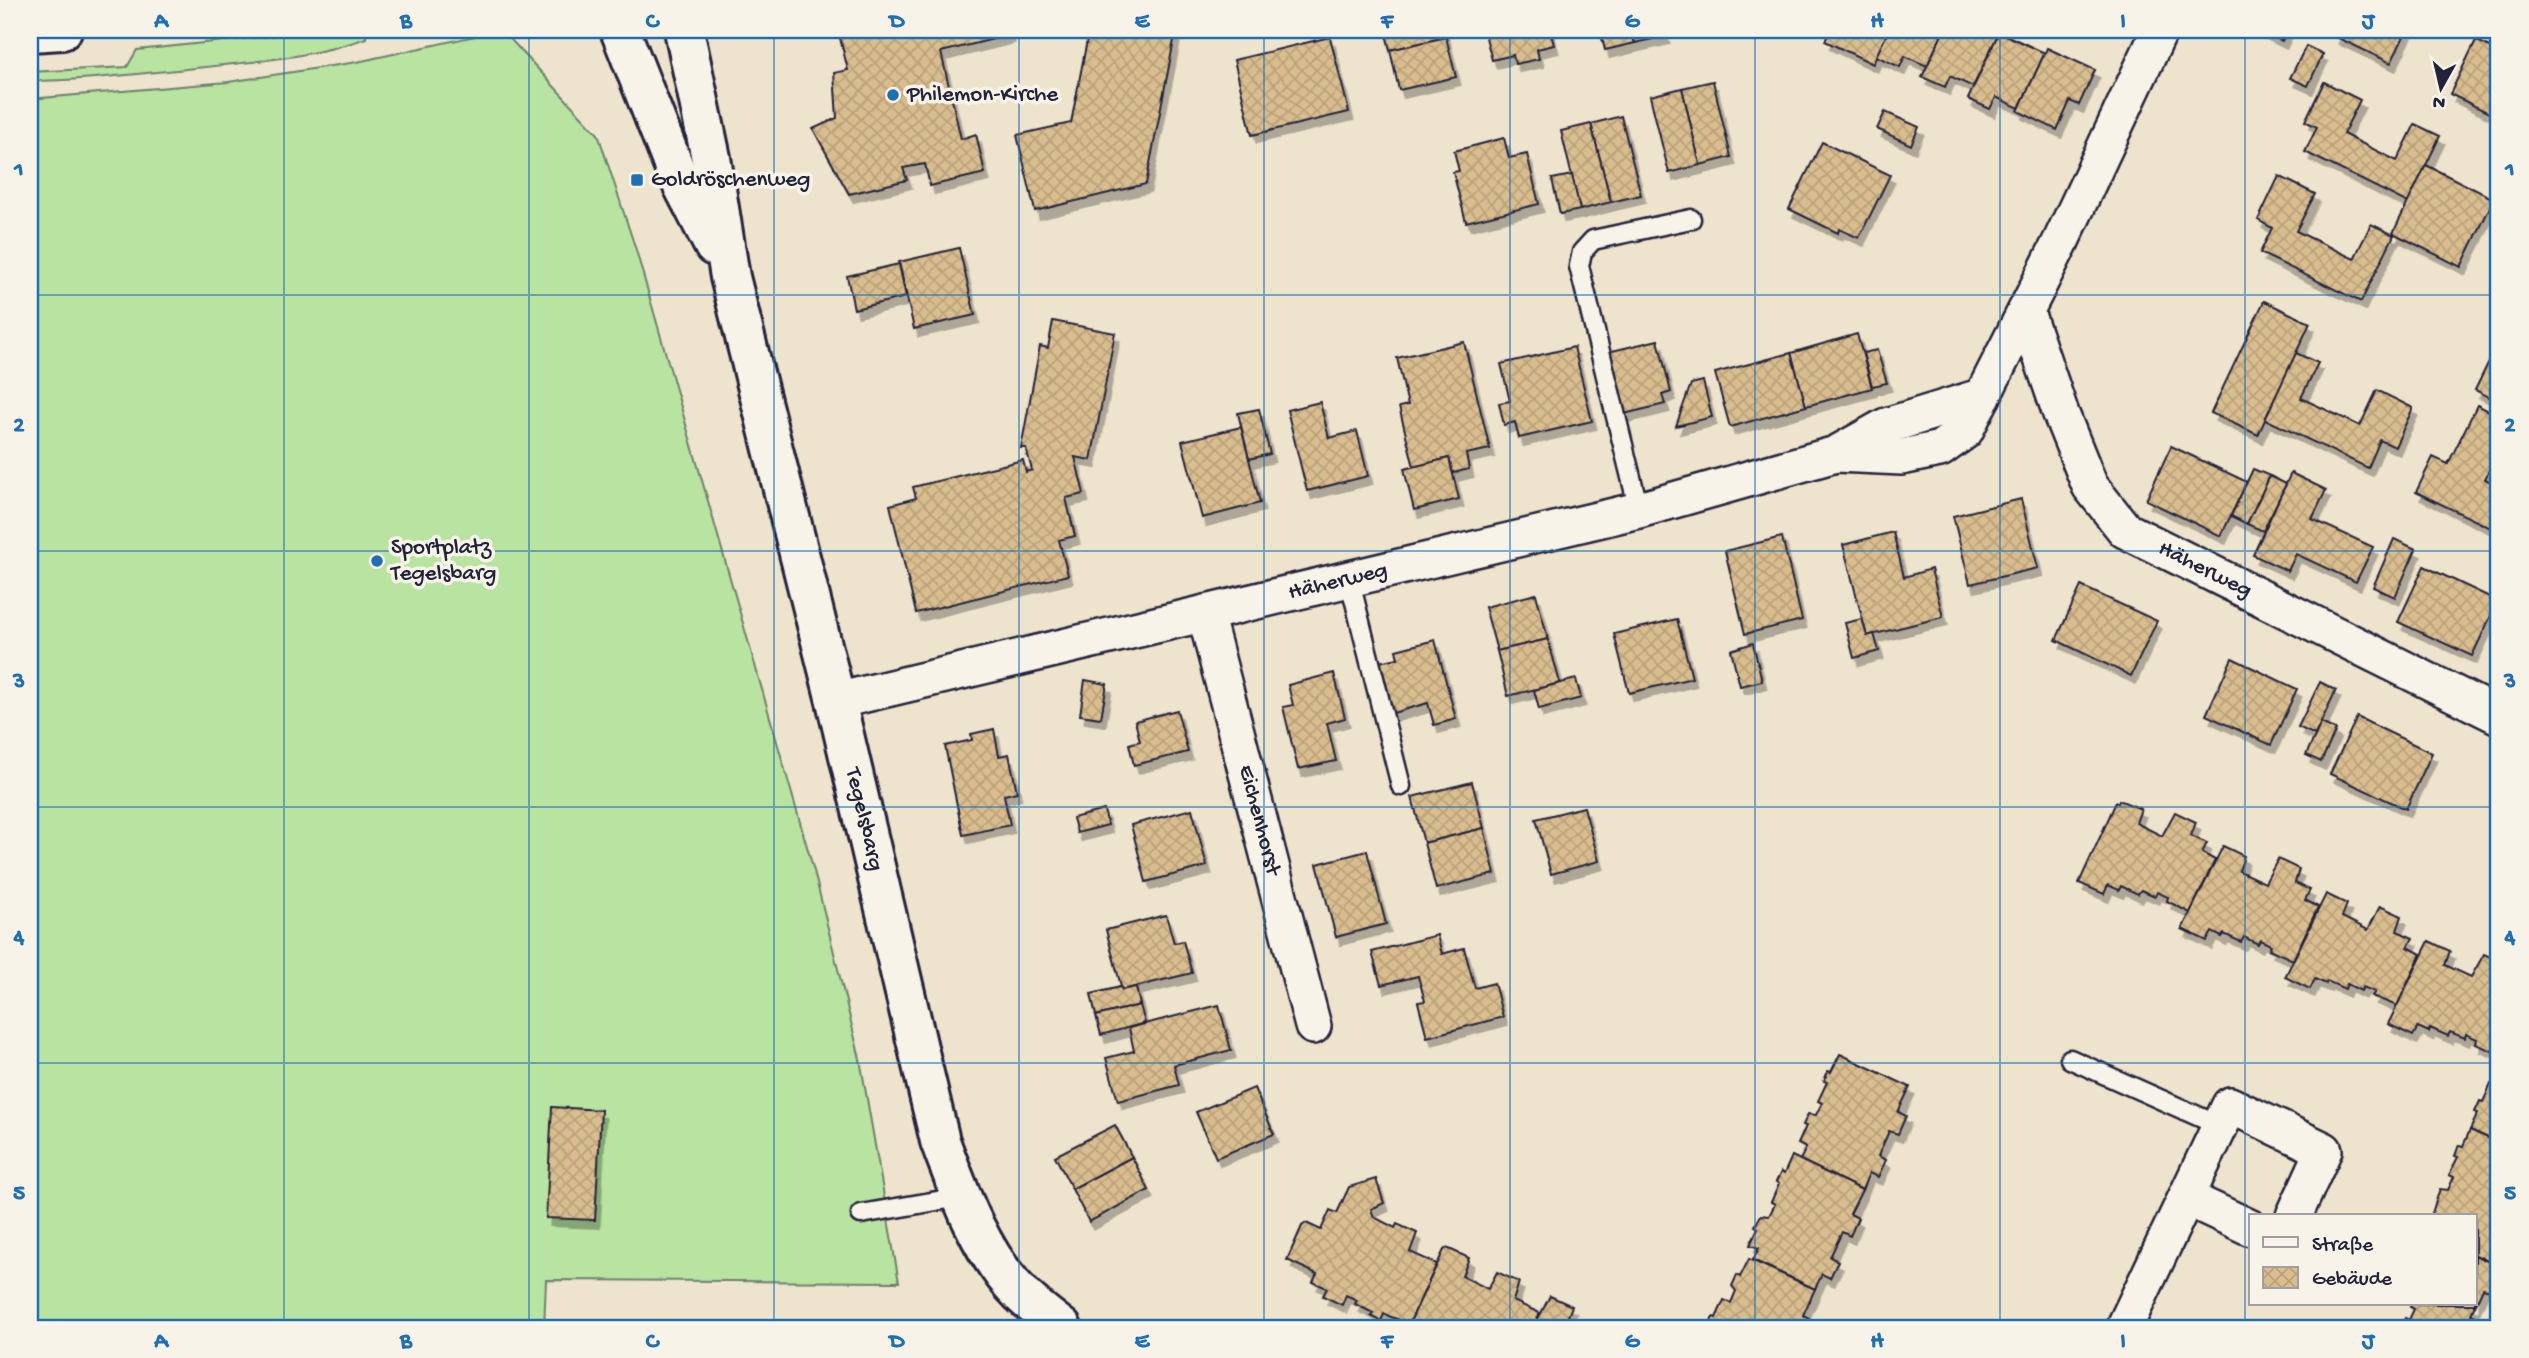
<svg xmlns="http://www.w3.org/2000/svg" width="2529" height="1358" font-family="'Gochi Hand',sans-serif">
<style>
.grass{fill:#b8e3a0;stroke:#6d826e;stroke-width:2}
.building{fill:url(#building-cross-hatch);stroke:#22223b;stroke-width:2;filter:url(#shadow)}
.lines{fill:none;stroke-linecap:round;stroke-linejoin:round}
.lane-casing{stroke:#22223b;stroke-width:23}
.street-casing{stroke:#22223b;stroke-width:40}
.secondary-casing{stroke:#22223b;stroke-width:44}
.primary-casing{stroke:#22223b;stroke-width:44}
.lane{stroke:#f7f3e8;stroke-width:18}
.street{stroke:#f7f3e8;stroke-width:35}
.secondary{stroke:#f7f3e8;stroke-width:38}
.primary{stroke:#f7f3e8;stroke-width:38}
.grid{fill:none;stroke:#1f6fb2;stroke-width:2;stroke-opacity:0.55}
.poi-dot{fill:#1f6fb2;stroke:#f7f3e8;stroke-width:2.5}
.labels{text-anchor:middle;dominant-baseline:central;stroke-width:7;stroke-linejoin:round;paint-order:stroke}
.poi-label{font-size:23px;fill:#22223b;stroke:#f7f3e8;text-anchor:start}
.street-label{font-size:23px;fill:#22223b;stroke:#f7f3e8}
.neatline{fill:none;stroke:#1f6fb2;stroke-width:2.5}
.grid-label{font-size:23px;text-anchor:middle;font-weight:bold;fill:#1f6fb2}
</style>
<defs>
<pattern id="building-cross-hatch" width="8" height="8" patternUnits="userSpaceOnUse" patternTransform="scale(1.75)"><rect width="8" height="8" fill="#d9bd8e"/><path d="M0 0l8 8M0 8l8-8" fill="none" stroke="#baa27b"/></pattern>
<filter id="shadow"><feDropShadow dx="4.5" dy="8" stdDeviation="0" flood-color="#0004"/></filter>
</defs>
<rect width="100%" height="100%" fill="#eee3cd"/>
<filter id="ink" filterUnits="userSpaceOnUse"><feTurbulence type="fractalNoise" baseFrequency=".0143" numOctaves="2"/><feDisplacementMap in="SourceGraphic" scale="14" xChannelSelector="R" yChannelSelector="G"/><feConvolveMatrix kernelMatrix="1 2 1 2 8 2 1 2 1" color-interpolation-filters="sRGB"/></filter>
<g filter="url(#ink)">
<g class="grass">
<path d="M502 30 598 134 636 250 814 871 860 1059 899 1282 546 1280 544 1328H30V99L228 82 357 62Z"/>
<path d="M318 31 366 32V38C310 59 245 62 186 69 134 74 82 81 30 81V72L127 67 137 50Z"/>
</g>
<g class="building">
<path d="M838 30H1009L1010 35 941 52 961 139 976 134 985 173 930 186 925 164 903 168 907 180 849 194 813 129 837 118 834 73 848 70Z"/>
<path d="M1089 30H1176L1146 184 1035 211 1017 135 1071 123Z"/>
<path d="M1385 30H1444L1446 37 1390 50Z"/>
<path d="M1484 30H1550L1554 45 1537 49 1539 59 1515 64 1513 55 1492 60Z"/>
<path d="M1600 30H1631L1635 43 1605 50Z"/>
<path d="M1631 30H1663L1665 36 1635 43Z"/>
<path d="M1830 30H1889L1873 64 1825 41Z"/>
<path d="M1889 30H1944L1927 66 1905 56 1900 67 1876 56Z"/>
<path d="M1944 30H1995L1999 32 1973 87 1950 76 1945 87 1922 77Z"/>
<path d="M2260 30H2287L2282 41Z"/>
<path d="M2337 30H2407L2391 63 2334 36Z"/>
<path d="M1999 32 2045 53 2019 108 1996 97 1990 109 1968 99Z"/>
<path d="M1330 37 1349 112 1252 135 1234 60Z"/>
<path d="M1446 37 1456 77 1399 90 1390 50Z"/>
<path d="M2476 40 2499 52V118L2450 94Z"/>
<path d="M2306 46 2323 54 2308 86 2290 78Z"/>
<path d="M2047 48 2095 70 2079 105 2070 101 2057 130 2018 111Z"/>
<path d="M1713 81 1731 157 1700 165 1682 88Z"/>
<path d="M2324 82 2360 100 2343 134 2397 161 2415 124 2440 136 2408 203 2305 152 2317 127 2305 121Z"/>
<path d="M1682 88 1700 165 1669 173 1650 96Z"/>
<path d="M1885 112 1919 127 1911 145 1877 129Z"/>
<path d="M1621 116 1641 195 1611 202 1591 124Z"/>
<path d="M1591 124 1611 202 1580 210 1561 131Z"/>
<path d="M1504 138 1509 158 1527 154 1539 204 1466 222 1453 172 1459 171 1454 151Z"/>
<path d="M1822 142 1890 175 1859 238 1839 229 1838 233 1789 209Z"/>
<path d="M2426 165 2494 199 2461 267 2393 233Z"/>
<path d="M1572 175 1580 210 1560 214 1552 179Z"/>
<path d="M2279 176 2315 194 2296 231 2354 259 2371 224 2394 235 2361 302 2260 253 2272 228 2258 220Z"/>
<path d="M959 248 975 315 914 329 899 262Z"/>
<path d="M899 264 906 297 854 309 847 276Z"/>
<path d="M2264 301 2310 323 2258 435 2211 413Z"/>
<path d="M1053 321 1115 333 1091 460 1075 457 1084 494 1066 498 1075 536 1059 540 1068 575 916 613 890 505 916 498 913 487 1023 460 1026 472 1032 470 1026 448H1021L1040 346 1048 348Z"/>
<path d="M1857 334 1872 388 1806 406 1791 353Z"/>
<path d="M1658 340 1671 392 1662 395 1665 404 1624 414 1608 352Z"/>
<path d="M1464 342 1490 449 1466 454 1469 469 1453 473 1449 458 1414 467 1399 407 1408 405 1397 358Z"/>
<path d="M1574 347 1592 421 1519 438 1515 422 1504 425 1499 403 1510 401 1501 364Z"/>
<path d="M1877 350 1887 383 1872 386 1863 353Z"/>
<path d="M1791 353 1806 406 1730 427 1715 373Z"/>
<path d="M2296 353 2318 363 2301 398 2360 426 2377 390 2413 408 2395 447 2380 440 2368 468 2265 419Z"/>
<path d="M2493 353 2499 356V402L2475 390Z"/>
<path d="M1703 381 1712 417 1676 426 1691 384Z"/>
<path d="M1320 402 1329 438 1357 431 1368 476 1307 491 1287 410Z"/>
<path d="M2477 405 2499 416V449L2485 479 2499 486V532L2416 492 2433 457 2448 464Z"/>
<path d="M1259 409 1270 454 1249 459 1238 413Z"/>
<path d="M1241 427 1260 503 1202 518 1182 441Z"/>
<path d="M2171 446 2247 482 2221 536 2146 500Z"/>
<path d="M1449 458 1459 499 1414 510 1404 469Z"/>
<path d="M2253 469 2270 476 2247 524 2231 516Z"/>
<path d="M2291 473 2326 490 2312 519 2373 547 2356 582 2296 554 2288 571 2253 555Z"/>
<path d="M2270 476 2286 484 2263 531 2247 524Z"/>
<path d="M2021 499 2038 568 1970 584 1953 516Z"/>
<path d="M1893 532 1904 577 1931 569 1943 617 1867 636 1843 545Z"/>
<path d="M1782 537 1802 620 1745 634 1725 551Z"/>
<path d="M2394 539 2416 549 2395 597 2373 587Z"/>
<path d="M2424 566 2498 601 2472 656 2398 622Z"/>
<path d="M2081 586 2157 621 2131 676 2056 640Z"/>
<path d="M1536 594 1548 639 1497 651 1485 607Z"/>
<path d="M1677 619 1692 678 1629 693 1614 634Z"/>
<path d="M1862 619 1867 636 1874 634 1879 651 1854 658 1845 623Z"/>
<path d="M1548 639 1560 683 1508 696 1497 651Z"/>
<path d="M1435 640 1456 719 1434 725 1428 703 1393 713 1379 662 1398 658 1396 650Z"/>
<path d="M1753 643 1762 681 1740 686 1731 650Z"/>
<path d="M2232 658 2297 689 2271 745 2206 715Z"/>
<path d="M1334 673 1345 718 1327 723 1336 761 1298 769 1283 707 1293 705 1288 685Z"/>
<path d="M1576 679 1581 698 1539 709 1534 690Z"/>
<path d="M1085 680 1107 684 1101 718 1080 715Z"/>
<path d="M2320 682 2336 690 2315 735 2298 727Z"/>
<path d="M1177 710 1188 752 1134 765 1129 744 1140 741 1135 721Z"/>
<path d="M2357 717 2432 753 2406 809 2330 774Z"/>
<path d="M2321 723 2336 730 2321 762 2306 755Z"/>
<path d="M994 729 999 756 1009 754 1017 792 1004 795 1010 825 963 835 945 746 972 740 971 734Z"/>
<path d="M1472 782 1484 828 1424 843 1412 797Z"/>
<path d="M2119 800 2141 809 2136 823 2162 836 2175 812 2196 822 2191 836 2207 843 2202 853 2215 860 2190 913 2167 901 2168 897 2157 892 2155 896 2141 890 2138 894 2121 886 2119 890 2108 885 2104 894 2079 883 2116 802 2118 803Z"/>
<path d="M1584 807 1599 861 1551 874 1536 819Z"/>
<path d="M1192 809 1207 866 1146 882 1131 825Z"/>
<path d="M1104 810 1108 825 1077 833 1073 818Z"/>
<path d="M1484 828 1495 874 1436 889 1424 843Z"/>
<path d="M2223 846 2244 856 2239 871 2265 883 2278 859 2299 869 2295 883 2310 890 2305 900 2318 907 2293 960 2269 949 2271 945 2260 940 2258 944 2244 937 2241 942 2224 934 2222 937 2212 932 2207 941 2182 929Z"/>
<path d="M1367 851 1386 924 1336 937 1317 864Z"/>
<path d="M2326 894 2347 904 2342 917 2368 930 2380 906 2402 916 2397 931 2413 938 2408 947 2421 954 2397 1006 2372 996 2375 992 2363 987 2361 991 2347 984 2345 989 2327 981 2326 984 2315 979 2310 989 2285 977Z"/>
<path d="M1166 915 1174 943 1183 941 1192 973 1122 990 1106 930Z"/>
<path d="M1437 935 1442 954 1464 948 1475 988 1494 983 1503 1017 1427 1037 1418 1002 1425 1001 1418 976 1381 985 1372 952Z"/>
<path d="M2429 941 2450 951 2445 965 2471 977 2484 954 2499 961V1054L2476 1044 2477 1039 2466 1034 2465 1038 2450 1032 2448 1036 2430 1028 2429 1032 2418 1027 2413 1036 2388 1024Z"/>
<path d="M1120 987 1122 990 1136 987 1140 1005 1096 1016 1091 994Z"/>
<path d="M1140 1005 1145 1023 1101 1035 1096 1016Z"/>
<path d="M1219 1005 1231 1050 1174 1065 1179 1085 1118 1101 1106 1058 1134 1051 1129 1028Z"/>
<path d="M1840 1054 1910 1087 1898 1112 1906 1116 1898 1134 1889 1131 1878 1156 1886 1160 1878 1177 1869 1173 1862 1190 1800 1160 1806 1148 1798 1144 1806 1126 1803 1125 1808 1114 1816 1115 1822 1103 1818 1101 1827 1082 1824 1081 1828 1071 1831 1072Z"/>
<path d="M2499 1083V1143L2470 1130 2478 1113 2475 1112 2480 1101 2483 1102 2491 1084 2497 1087Z"/>
<path d="M1254 1088 1274 1134 1216 1158 1196 1112Z"/>
<path d="M552 1107 601 1110 595 1220 546 1218Z"/>
<path d="M1115 1125 1132 1157 1072 1189 1055 1156Z"/>
<path d="M2470 1130 2499 1143V1252L2494 1264 2475 1255V1216H2431L2440 1189 2448 1190 2454 1177 2449 1175 2458 1157 2455 1156 2459 1145 2463 1146Z"/>
<path d="M1792 1156 1862 1190 1850 1214 1858 1218 1850 1236 1842 1232 1830 1257 1838 1261 1830 1278 1822 1274 1815 1289 1753 1260 1759 1248 1750 1245 1758 1228 1755 1226 1761 1215 1769 1216 1775 1204 1771 1202 1779 1184 1776 1182 1781 1172 1784 1174Z"/>
<path d="M1132 1157 1149 1190 1089 1222 1072 1189Z"/>
<path d="M1376 1179 1384 1203 1371 1209 1374 1217 1395 1228 1397 1224 1417 1233 1410 1252 1437 1264 1409 1324 1384 1314 1381 1321 1371 1316 1373 1313 1355 1304 1357 1300 1346 1295 1342 1305 1323 1296 1327 1288 1313 1282 1317 1274 1287 1260 1302 1226 1306 1223 1321 1230 1330 1210 1337 1213 1349 1187Z"/>
<path d="M1447 1248 1469 1258 1462 1276 1488 1289 1497 1272 1519 1282 1513 1301 1540 1313 1533 1328H1407L1444 1250Z"/>
<path d="M2475 1255 2499 1267V1288L2497 1292 2483 1288 2471 1314 2491 1324 2493 1328H2400L2405 1318 2409 1320 2414 1309 2410 1307 2411 1304H2475Z"/>
<path d="M1749 1259 1815 1289 1803 1315 1809 1318 1804 1328 1708 1327 1713 1317 1716 1318 1724 1300 1731 1303 1736 1291 1732 1286 1737 1275 1740 1277Z"/>
<path d="M1550 1296 1572 1306 1565 1324 1573 1328H1533Z"/>
</g>
<g class="lines">
<defs>
<g id="lane">
<path d="M1639 510 1579 266 1582 252 1593 240 1691 219"/>
<path d="M1349 578 1401 786"/>
<path d="M2070 1059 2220 1126"/>
<path d="M861 1214 960 1197"/>
</g>
<g id="street">
<path id="s1" d="M2026 312 2061 414 2090 486 2125 530 2499 716"/>
<path d="M1836 454 1902 457 1940 449 1965 431 2060 243 2160 30"/>
<path id="s2" d="M1205 613 1313 1026"/>
<path id="s3" d="M836 701 1639 510 1836 454 1886 426 1983 396"/>
<path d="M2187 1198 2251 1228"/>
<path d="M2124 1328 2230 1105 2324 1150 2294 1216"/>
</g>
<g id="secondary">
<path d="M620 30 676 172 714 246"/>
<path id="s4" d="M684 30 711 158 730 277 836 701 940 1141C959 1192 981 1254 1020 1293 1033 1306 1048 1317 1062 1328"/>
</g>
<path id="primary" d="M30 32 62 30"/>
</defs>
<use href="#lane" class="lane-casing"/>
<use href="#street" class="street-casing"/>
<use href="#secondary" class="secondary-casing"/>
<use href="#primary" class="primary-casing"/>
<use href="#lane" class="lane"/>
<use href="#street" class="street"/>
<use href="#secondary" class="secondary"/>
<use href="#primary" class="primary"/>
</g>
</g>
<path class="grid" d="M284 30V1328M529 30V1328M774 30V1328M1019 30V1328M1264 30V1328M1510 30V1328M1755 30V1328M2000 30V1328M2245 30V1328M30 295H2499M30 551H2499M30 807H2499M30 1063H2499"/>
<g class="poi-dot">
<circle cx="893" cy="95" r="7"/>
<rect x="630" y="173" width="14" height="14" rx="3.5"/>
<circle cx="377" cy="561" r="7"/>
</g>
<g class="labels">
<g class="poi-label">
<text x="907" y="95">Philemon-Kirche</text>
<text x="651" y="180">Goldröschenweg</text>
<text x="391" y="548">Sportplatz<tspan x="391" dy="26">Tegelsbarg</tspan></text>
</g>
<g class="street-label">
<text stroke="none"><textPath href="#s1" startOffset="331">Häherweg</textPath></text>
<text stroke="none"><textPath href="#s3" startOffset="516">Häherweg</textPath></text>
<text stroke="none"><textPath href="#s4" startOffset="810">Tegelsbarg</textPath></text>
<text stroke="none"><textPath href="#s2" startOffset="214">Eichenhorst</textPath></text>
</g>
</g>
<rect width="2529" height="1358" fill="none" stroke="#f7f3e8" stroke-width="77"/>
<rect x="2249" y="1214" width="228" height="91" fill="#f7f3e8" stroke="#a29fa3" stroke-width="2"/>
<rect x="2263" y="1237" width="35" height="10" fill="#f7f3e8" stroke="#a29fa3" stroke-width="2"/>
<text x="2312" y="1250" font-size="21" fill="#22223b">Straße</text>
<rect x="2263" y="1267" width="35" height="21" fill="url(#building-cross-hatch)" stroke="#a29fa3" stroke-width="2"/>
<text x="2312" y="1284" font-size="21" fill="#22223b">Gebäude</text>
<g transform="translate(2441 88) rotate(188)" stroke="#f7f3e8" stroke-width="5" paint-order="stroke">
<path d="M0-5L12 26L0 18L-12 26Z" fill="#22223b"/>
<text y="-10" font-size="19" font-weight="bold" text-anchor="middle" fill="#22223b">N</text>
</g>
<rect x="38" y="38" width="2452" height="1282" class="neatline"/>
<g class="grid-label">
<text x="161" y="27">A</text>
<text x="406" y="27">B</text>
<text x="652" y="27">C</text>
<text x="897" y="27">D</text>
<text x="1142" y="27">E</text>
<text x="1387" y="27">F</text>
<text x="1632" y="27">G</text>
<text x="1877" y="27">H</text>
<text x="2123" y="27">I</text>
<text x="2368" y="27">J</text>
<text x="19" y="175">1</text>
<text x="2510" y="175">1</text>
<text x="19" y="431">2</text>
<text x="2510" y="431">2</text>
<text x="19" y="687">3</text>
<text x="2510" y="687">3</text>
<text x="19" y="943">4</text>
<text x="2510" y="943">4</text>
<text x="19" y="1199">5</text>
<text x="2510" y="1199">5</text>
<text x="161" y="1347">A</text>
<text x="406" y="1347">B</text>
<text x="652" y="1347">C</text>
<text x="897" y="1347">D</text>
<text x="1142" y="1347">E</text>
<text x="1387" y="1347">F</text>
<text x="1632" y="1347">G</text>
<text x="1877" y="1347">H</text>
<text x="2123" y="1347">I</text>
<text x="2368" y="1347">J</text>
</g>
</svg>
